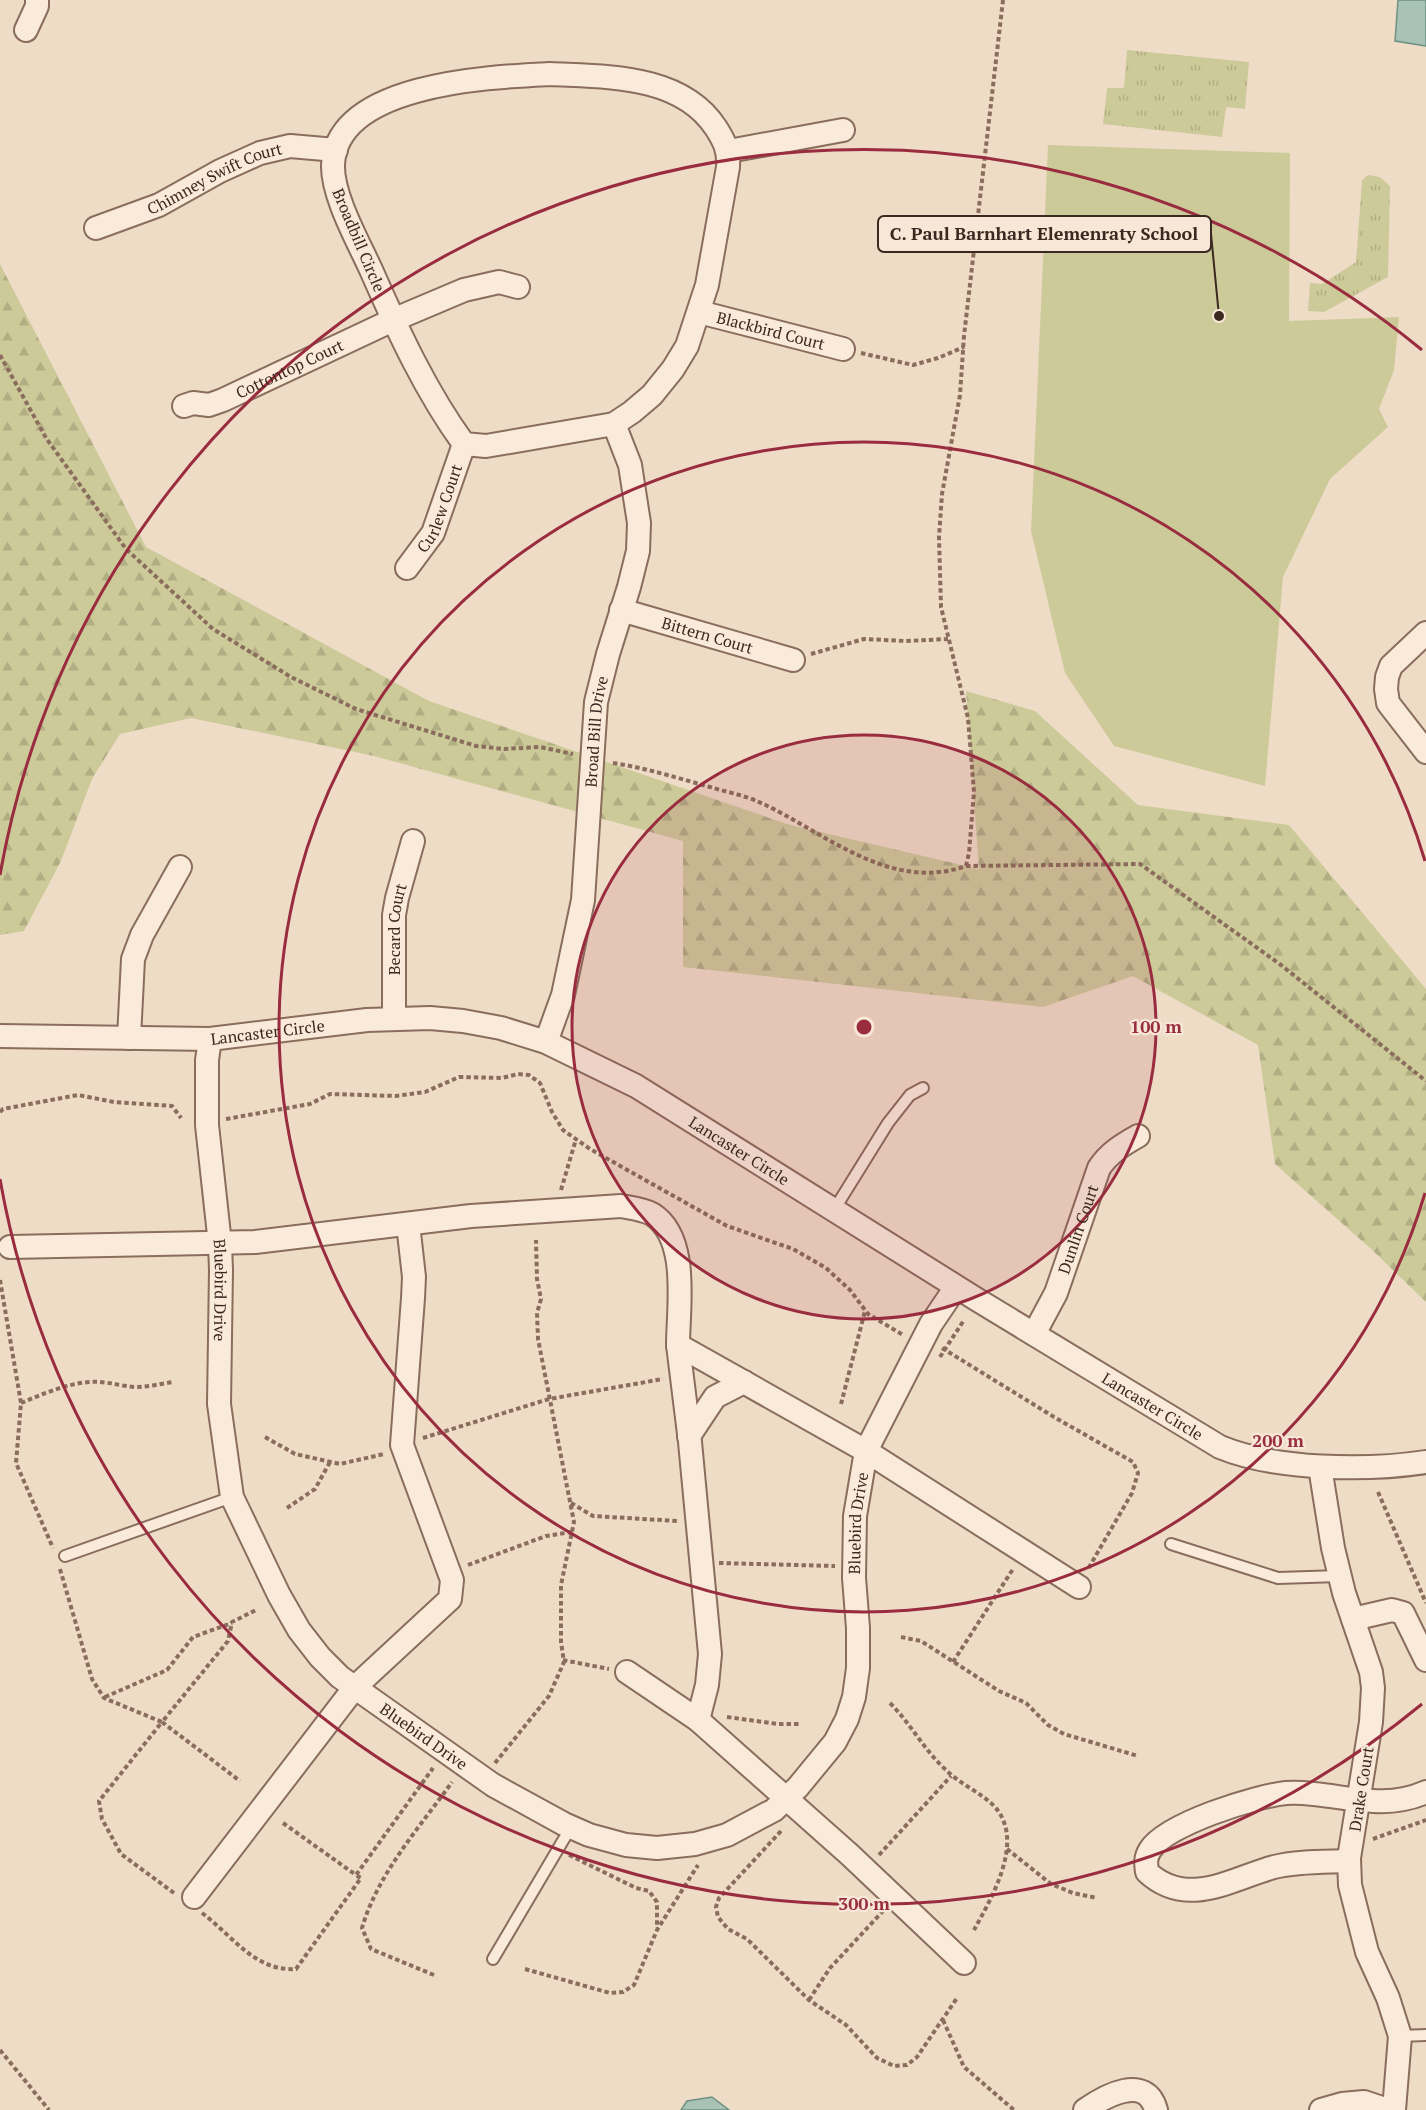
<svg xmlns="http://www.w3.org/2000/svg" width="1426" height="2110" font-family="'PT Serif',serif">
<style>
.grass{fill:url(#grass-tufts)}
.forest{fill:url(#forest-firs)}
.garden{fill:#cdca9a}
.water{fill:#a8c2b6;stroke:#6e9182;stroke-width:1.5}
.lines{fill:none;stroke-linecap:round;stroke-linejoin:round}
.service-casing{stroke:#8a6d5c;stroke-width:14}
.minor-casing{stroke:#8a6d5c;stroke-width:26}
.path{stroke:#8a6d5c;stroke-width:4;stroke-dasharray:4.5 3;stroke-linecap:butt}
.service{stroke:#f9eada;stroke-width:10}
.minor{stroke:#f9eada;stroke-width:22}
.ring{fill:none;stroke:#992c3f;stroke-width:3}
.labels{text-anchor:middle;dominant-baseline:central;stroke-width:4.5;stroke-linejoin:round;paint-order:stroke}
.street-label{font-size:16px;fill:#3b2820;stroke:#f6e7d6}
.centre{fill:#992c3f;stroke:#f6e7d6;stroke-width:3}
.ring-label{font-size:18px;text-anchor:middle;font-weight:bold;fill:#992c3f;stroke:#f6e7d6;stroke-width:4.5;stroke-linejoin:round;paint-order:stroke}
.leader{fill:none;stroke:#3b2820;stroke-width:2}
.callout-dot{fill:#3b2820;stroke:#f6e7d6;stroke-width:2}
.callout{fill:#f6e7d6;stroke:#3b2820;stroke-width:2}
.callout-label{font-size:18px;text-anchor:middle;font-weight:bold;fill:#3b2820}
</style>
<defs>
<pattern id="grass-tufts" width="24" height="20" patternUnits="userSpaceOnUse" patternTransform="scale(1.5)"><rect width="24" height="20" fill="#cdca9a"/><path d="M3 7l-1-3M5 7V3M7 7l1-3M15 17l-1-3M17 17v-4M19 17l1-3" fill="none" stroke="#b1ae84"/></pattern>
<pattern id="forest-firs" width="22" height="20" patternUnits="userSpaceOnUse" patternTransform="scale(1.5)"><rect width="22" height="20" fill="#cdca9a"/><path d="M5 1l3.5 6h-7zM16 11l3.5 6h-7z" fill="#b1ae84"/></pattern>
</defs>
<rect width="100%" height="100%" fill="#efdcc7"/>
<g class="grass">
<path d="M1127 50 1249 62 1245 109 1226 107 1222 137 1103 124 1107 88H1124Z"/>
<path d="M1368 175 1380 177 1390 186 1388 277 1324 312 1308 311 1310 283 1322 284 1356 262 1362 180Z"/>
</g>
<path class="forest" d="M0 264 146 547 429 701 790 825 979 869 966 691 1035 711 1138 805 1289 825 1426 989V1302L1371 1249 1275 1164 1258 1045 1133 976 1043 1007 683 967V841L374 756 191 718 120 734 92 779 61 861 24 931 0 935Z"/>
<path class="garden" d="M1048 145 1290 153 1289 321 1399 317 1394 370 1379 409 1388 427 1330 479 1283 577 1265 786 1114 746 1065 673 1031 531Z"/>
<g class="water">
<path d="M1398 0H1426V46L1395 41Z"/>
<path d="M712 2097 729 2110H681L687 2101Z"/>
</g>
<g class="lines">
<defs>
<g id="service">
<path d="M834 1210 888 1123 910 1095 923 1088"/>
<path d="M1171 1544 1278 1578 1340 1576"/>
<path d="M65 1556 232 1497"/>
<path d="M493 1959 571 1827"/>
<path d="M1400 2036 1426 2035"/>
</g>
<g id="minor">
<path d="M26 30 37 6V0"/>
<path d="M550 74C606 77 681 74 716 128 725 142 729 151 728 167L707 285 687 346 673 369 652 395 632 412 614 424 486 446 464 444C426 392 398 331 372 272 359 243 332 196 333 165 336 83 491 77 550 74Z"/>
<path d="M729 151 843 130"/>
<path id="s1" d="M96 228 159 205 220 171 260 153 290 146 336 150"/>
<path id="s2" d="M699 312 843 349"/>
<path id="s3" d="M184 406 193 403 209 405 223 400 393 320 464 290 499 282 518 287"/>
<path id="s4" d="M407 568 433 533 464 444"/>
<path id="s5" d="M621 610 793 660"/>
<path d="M1426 633 1391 666 1387 677 1386 689 1388 703 1426 752"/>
<path id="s6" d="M394 1019V915L397 898 413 841"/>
<path id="s7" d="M0 1036 210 1039 367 1020 430 1018 463 1021 501 1028 546 1042 636 1086 976 1299 1220 1447C1276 1470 1366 1471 1426 1462"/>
<path d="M129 1038 133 959 142 935 180 867"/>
<path id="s8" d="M210 1039 207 1060V1125L220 1244 221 1270 219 1404 232 1497 279 1595 299 1630 320 1657 340 1677 493 1785 564 1824 589 1835 626 1845 657 1848 695 1844 727 1835 774 1810 798 1787 835 1742 847 1719 854 1697 858 1668V1628L854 1578 855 1516 866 1451 931 1324 956 1287"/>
<path id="s9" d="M546 1042 563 995 583 900 596 702 608 654 629 587 638 551 639 523 630 465 614 424"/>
<path d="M10 1247 255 1242 471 1216 621 1206C632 1208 643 1209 652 1214 690 1238 678 1308 678 1345L866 1451 1079 1587"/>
<path id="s10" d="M1034 1334 1056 1293 1099 1168C1109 1153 1122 1145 1138 1136"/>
<path d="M678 1345 690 1442 710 1654 707 1685 698 1720"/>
<path d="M689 1436 715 1397 744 1382"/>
<path d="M1320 1467 1333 1548 1344 1593 1371 1672 1373 1688 1371 1722 1349 1858 1350 1885 1367 1952 1388 1998 1400 2036 1394 2110"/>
<path d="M1353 1619 1392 1610 1403 1613 1426 1660"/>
<path d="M627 1672 698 1720 850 1855 964 1963"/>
<path d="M1349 1861C1325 1862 1298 1861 1274 1867 1231 1879 1187 1909 1147 1872 1146 1864 1145 1858 1150 1850 1166 1824 1256 1796 1286 1793 1295 1792 1305 1793 1314 1794 1353 1798 1388 1809 1426 1792"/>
<path d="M194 1897 355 1687 450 1599 452 1580 402 1445 413 1298 414 1277 408 1224"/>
<path d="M1085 2110C1105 2096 1146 2073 1156 2110"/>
<path d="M1321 2110 1342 2104 1364 2102 1388 2110"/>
</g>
</defs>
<use href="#service" class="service-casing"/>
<use href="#minor" class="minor-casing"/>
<g class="path">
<path d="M861 353 913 365 938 358 964 347"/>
<path d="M0 355 46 438 126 549 213 629 291 677 356 709 476 746 504 749 540 747 573 754"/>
<path d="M811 654 864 639 906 641 948 639"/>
<path d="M613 763C646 768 678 778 710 787 726 792 744 795 759 802 824 831 888 893 966 866L969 853 974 792 968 718 941 607 939 537 942 494 960 395 964 336 1003 0"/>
<path d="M966 866 1140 864 1281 965 1426 1081"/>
<path d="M0 1112 3 1109 78 1095 114 1102 172 1106 181 1118"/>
<path d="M226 1119 310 1104 330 1094 396 1096 425 1092 459 1077 502 1078 518 1074 529 1075 540 1083 552 1112 563 1130 590 1149 727 1226 793 1249 826 1268 850 1290 868 1314 903 1335"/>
<path d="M561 1190 576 1139"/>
<path d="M0 1280 21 1403 16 1463 53 1548"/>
<path d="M942 1348 1054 1417 1133 1462 1138 1473 1132 1493 1088 1569"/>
<path d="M940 1357 964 1320"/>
<path d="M21 1403C43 1394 65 1384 89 1382 102 1381 113 1384 126 1386 141 1389 159 1384 173 1382"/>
<path d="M841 1404 865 1311"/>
<path d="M265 1437 295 1454 340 1464 384 1454"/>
<path d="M423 1438 549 1399 663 1379"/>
<path d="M1378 1492 1426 1603"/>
<path d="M571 1503 593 1516 677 1521"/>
<path d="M287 1508 315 1489 330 1462"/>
<path d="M719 1563 835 1566"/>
<path d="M468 1565 546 1536 572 1532"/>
<path d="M60 1569 92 1679 104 1698 162 1722 228 1641 232 1622 256 1610"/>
<path d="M901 1637 921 1641 999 1691 1026 1703 1048 1725 1064 1734 1138 1756"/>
<path d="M563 1660 609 1669"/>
<path d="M953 1662 1013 1569"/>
<path d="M105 1697 167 1670 193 1637 232 1623"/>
<path d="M890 1703C911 1724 924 1750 946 1770 960 1784 983 1794 994 1806 1026 1840 992 1897 974 1930"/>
<path d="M727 1717 778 1724H801"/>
<path d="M495 1763 549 1696 564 1662 561 1642V1585L574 1522 538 1339 537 1313 541 1299 537 1279 536 1240"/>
<path d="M283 1823 356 1875 433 1768"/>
<path d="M781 1831 719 1898 716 1907 718 1917 728 1929 747 1939 809 2000 846 2025 877 2058 894 2066 907 2065 917 2057 957 1998"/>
<path d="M1373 1839 1426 1820"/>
<path d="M1007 1849 1051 1884 1073 1893 1097 1898"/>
<path d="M569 1855 636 1888 649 1891 657 1902V1928"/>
<path d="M879 1855 951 1776"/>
<path d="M174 1893 121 1854 102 1819 99 1801 162 1722 240 1781"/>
<path d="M202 1913C232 1935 255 1972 296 1969L361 1878 356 1875"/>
<path d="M525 1969 610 1993 623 1992 634 1985 657 1930 698 1865"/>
<path d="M434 1975 371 1949 362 1928C378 1873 420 1827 452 1782"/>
<path d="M809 2000 830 1968 883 1911"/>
<path d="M943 2020 964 2067 1014 2110"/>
<path d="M0 2050 49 2110"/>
</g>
<use href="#service" class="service"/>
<use href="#minor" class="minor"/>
</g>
<circle cx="864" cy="1027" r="292" fill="#992c3f" fill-opacity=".12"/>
<g class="ring">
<circle cx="864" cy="1027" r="292"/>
<path d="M1425 1193A585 585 0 1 1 1425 861"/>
<path d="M1422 1704A877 877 0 0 1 0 1179M0 875A877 877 0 0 1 1422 350"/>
</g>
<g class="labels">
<g class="street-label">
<text stroke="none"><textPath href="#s1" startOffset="129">Chimney Swift Court</textPath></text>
<text transform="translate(359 240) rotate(67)">Broadbill Circle</text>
<text stroke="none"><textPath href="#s2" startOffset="74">Blackbird Court</textPath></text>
<text stroke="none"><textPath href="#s3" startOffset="114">Cottontop Court</textPath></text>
<text stroke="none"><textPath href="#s4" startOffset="69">Curlew Court</textPath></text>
<text stroke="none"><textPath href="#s5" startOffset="90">Bittern Court</textPath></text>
<text stroke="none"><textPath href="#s9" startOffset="316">Broad Bill Drive</textPath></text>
<text stroke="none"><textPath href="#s6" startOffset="90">Becard Court</textPath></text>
<text stroke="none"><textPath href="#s7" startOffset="268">Lancaster Circle</textPath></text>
<text stroke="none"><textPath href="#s7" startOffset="772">Lancaster Circle</textPath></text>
<text stroke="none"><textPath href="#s10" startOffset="114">Dunlin Court</textPath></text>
<text stroke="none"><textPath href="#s8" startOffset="252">Bluebird Drive</textPath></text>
<text stroke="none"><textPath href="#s7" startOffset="1258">Lancaster Circle</textPath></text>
<text stroke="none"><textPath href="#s8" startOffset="1476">Bluebird Drive</textPath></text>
<text stroke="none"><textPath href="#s8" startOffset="774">Bluebird Drive</textPath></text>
<text transform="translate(1361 1789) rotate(-81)">Drake Court</text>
</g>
</g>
<circle cx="864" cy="1027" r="9" class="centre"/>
<g class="ring-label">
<text x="1156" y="1033">100 m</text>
<text x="1278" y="1447">200 m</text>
<text x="864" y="1910">300 m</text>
</g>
<path class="leader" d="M1219 316L1211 234"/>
<circle class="callout-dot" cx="1219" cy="316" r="6"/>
<rect class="callout" x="878" y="216" width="333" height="36" rx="6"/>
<g class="callout-label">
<text x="1044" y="240">C. Paul Barnhart Elemenraty School</text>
</g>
</svg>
